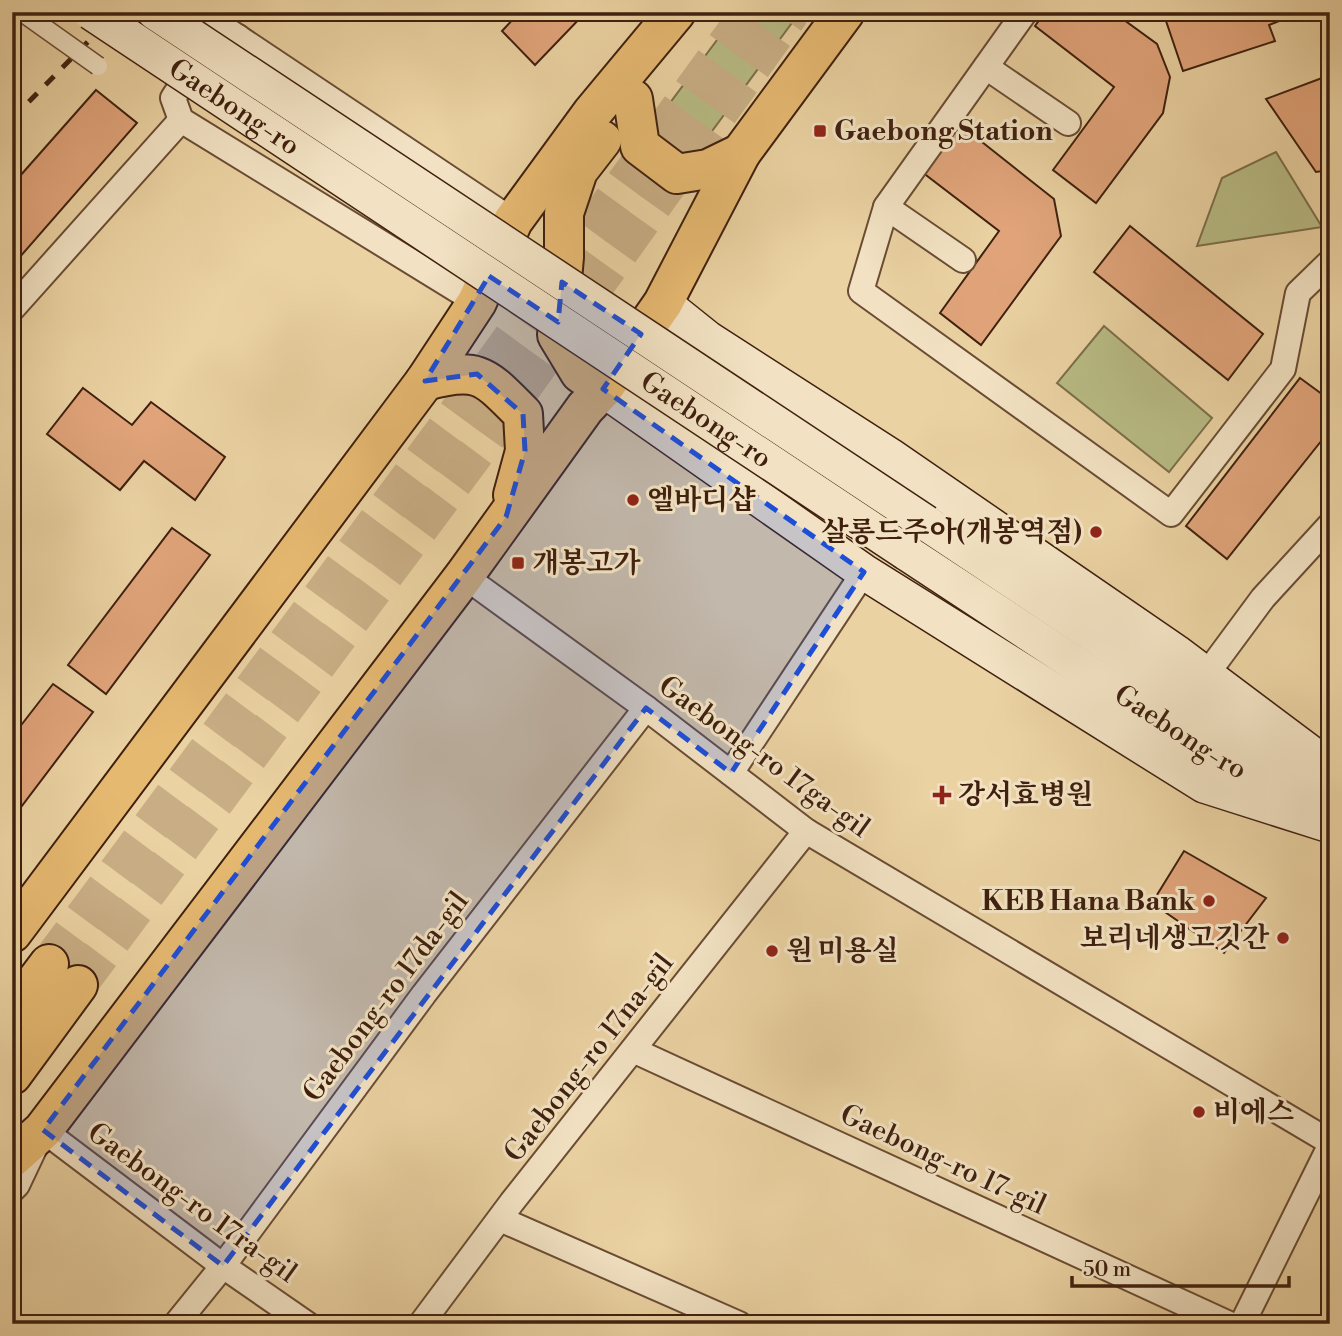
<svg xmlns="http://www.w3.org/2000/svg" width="1342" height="1336" font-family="'Libre Bodoni','Noto Serif KR',serif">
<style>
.green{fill:#b8bb84;stroke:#7c6e4a;stroke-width:2}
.building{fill:#e1a47a;stroke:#3f200f;stroke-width:2}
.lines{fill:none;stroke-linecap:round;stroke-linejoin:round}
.primary-tunnel{stroke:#c9ae85;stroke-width:38;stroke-dasharray:38 19;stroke-linecap:butt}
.minor-casing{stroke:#6a4c34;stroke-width:28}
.secondary-casing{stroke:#3f200f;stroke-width:38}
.primary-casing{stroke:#3f200f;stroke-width:42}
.minor{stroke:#f2e2c3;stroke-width:24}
.secondary{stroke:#f2e2c3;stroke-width:35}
.primary{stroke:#e6b971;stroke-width:38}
.rail{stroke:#3f200f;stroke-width:5;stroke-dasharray:12 12;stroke-linecap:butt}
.pedestrian-bridge-casing{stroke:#6a4c34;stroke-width:21;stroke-linecap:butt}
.secondary-bridge-casing{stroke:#3f200f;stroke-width:38;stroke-linecap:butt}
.pedestrian-bridge{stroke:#f2e2c3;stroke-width:18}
.secondary-bridge{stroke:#f2e2c3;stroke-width:35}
.marked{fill:#1d4ed8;fill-opacity:0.2;stroke:#1d4ed8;stroke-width:5;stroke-dasharray:14 9;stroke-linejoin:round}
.poi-dot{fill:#8f2418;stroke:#f2e2c3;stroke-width:2.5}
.labels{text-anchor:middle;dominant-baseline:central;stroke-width:6;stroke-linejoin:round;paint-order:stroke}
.street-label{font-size:28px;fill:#3f200f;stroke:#f2e2c3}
.poi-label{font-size:28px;font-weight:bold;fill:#3f200f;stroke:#f2e2c3;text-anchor:start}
</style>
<rect width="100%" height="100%" fill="#ebd2a2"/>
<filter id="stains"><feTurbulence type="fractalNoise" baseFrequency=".00286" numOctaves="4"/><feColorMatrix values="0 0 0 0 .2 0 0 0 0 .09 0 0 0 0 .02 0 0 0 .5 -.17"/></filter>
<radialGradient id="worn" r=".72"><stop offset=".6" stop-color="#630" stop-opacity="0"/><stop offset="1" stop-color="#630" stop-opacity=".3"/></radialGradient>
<g class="green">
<path d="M738 12H800L701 146 686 155 673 154 656 136 658 119Z"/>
<path d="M1276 152 1322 227 1197 246 1222 178Z"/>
<path d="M1104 326 1212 418 1169 472 1057 383Z"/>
</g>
<g class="building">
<path d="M520 12H586L535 65 502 31Z"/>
<path d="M1045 12H1113L1157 44 1170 77 1163 113 1096 203 1053 170 1114 87 1035 26Z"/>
<path d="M1193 12H1302L1269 25 1275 41 1183 71 1166 21Z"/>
<path d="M1330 75V170L1316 172 1266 99Z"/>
<path d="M96 90 137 123 12 266V185Z"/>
<path d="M958 123 1054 199 1061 236 981 345 940 313 999 231 922 172Z"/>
<path d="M1130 226 1263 334 1228 380 1094 272Z"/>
<path d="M1330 283V315L1321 286Z"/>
<path d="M1300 378 1330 400V430L1227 559 1186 526Z"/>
<path d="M83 388 132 425 151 402 225 457 195 500 144 461 120 490 47 434Z"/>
<path d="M172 528 210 555 106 694 68 665Z"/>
<path d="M53 684 93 712 12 819V737Z"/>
<path d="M1184 851 1266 898 1224 953 1152 903Z"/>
</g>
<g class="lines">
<g class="primary-tunnel">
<path d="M49 964 448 426 750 12"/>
<path d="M78 985 479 448 791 12"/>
</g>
<defs>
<g id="minor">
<path d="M1025 12 886 207 861 291 1171 514 1283 369 1298 293 1330 262"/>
<path d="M212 20 513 221"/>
<path d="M238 37 205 49 173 98 181 120 477 302"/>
<path d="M986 67 1068 123"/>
<path d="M886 207 963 260"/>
<path d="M12 309 181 120"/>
<path d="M464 576 646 708 806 831 1330 1142"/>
<path d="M1206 675 1263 598 1330 525"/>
<path d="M731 773 864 572"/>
<path d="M633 1050 1229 1324"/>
<path d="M12 1190 17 1185 43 1130 223 1266 307 1324"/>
<path d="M500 1219 739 1324"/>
<path d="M176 1324 223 1266 424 994 646 708"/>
<path d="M421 1324 512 1202 806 831"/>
<path d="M1242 1324 1330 1146"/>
</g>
<g id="secondary">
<path d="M663 303 708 339 890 456 1178 654 1330 768"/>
<path d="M603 389 864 572 1204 785 1330 825"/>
<path d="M926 523 1186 696 1330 807"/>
<path id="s1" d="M907 553 1217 757 1285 793"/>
</g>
<g id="primary">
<path d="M633 99 640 146 677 174 708 169 741 153"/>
<path d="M602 140 578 171 564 213V257L557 335 580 373 603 389"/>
<path d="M425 381C480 366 485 376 523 414L525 451 513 495"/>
<path d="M12 933 425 381 477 302 513 221 592 113 676 12"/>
<path d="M12 1013 49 964"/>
<path d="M12 1075 78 985"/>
<path d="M12 1158 43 1130 464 576 585 408 603 389 663 303 741 153 845 12"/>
</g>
</defs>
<use href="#minor" class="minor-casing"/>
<use href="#secondary" class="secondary-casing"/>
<use href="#primary" class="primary-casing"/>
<use href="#minor" class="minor"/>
<use href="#secondary" class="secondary"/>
<use href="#primary" class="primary"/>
<g class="rail">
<path d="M12 40 38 12"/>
<path d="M12 119 117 12"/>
</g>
<defs>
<path id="pedestrian-bridge" d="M22 12 98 66"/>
<g id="secondary-bridge">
<path id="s2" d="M91 12 907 553"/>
<path d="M155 12 926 523"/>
</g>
</defs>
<use href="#pedestrian-bridge" class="pedestrian-bridge-casing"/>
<use href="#secondary-bridge" class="secondary-bridge-casing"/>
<use href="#pedestrian-bridge" class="pedestrian-bridge"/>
<use href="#secondary-bridge" class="secondary-bridge"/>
</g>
<path class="marked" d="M489 276 558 322 562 282 641 334 603 389 864 572 731 773 646 708 223 1266 43 1130 506 517 525 451 523 414 477 374 425 381Z"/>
<g class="poi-dot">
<rect x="813" y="124" width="14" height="14" rx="3.5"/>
<circle cx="633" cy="500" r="7"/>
<circle cx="1096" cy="532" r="7"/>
<rect x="511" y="556" width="14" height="14" rx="3.5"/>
<path d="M938.5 784.5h7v7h7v7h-7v7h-7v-7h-7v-7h7z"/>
<circle cx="1209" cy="901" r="7"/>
<circle cx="1283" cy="938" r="7"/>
<circle cx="772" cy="951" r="7"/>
<circle cx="1199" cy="1112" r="7"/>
</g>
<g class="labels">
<g class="street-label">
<text stroke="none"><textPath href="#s2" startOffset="172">Gaebong-ro</textPath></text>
<text stroke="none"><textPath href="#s2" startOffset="738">Gaebong-ro</textPath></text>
<text stroke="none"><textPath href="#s1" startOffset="327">Gaebong-ro</textPath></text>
<text transform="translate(764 757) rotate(36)">Gaebong-ro 17ga-gil</text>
<text transform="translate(386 997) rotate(-53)">Gaebong-ro 17da-gil</text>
<text transform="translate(589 1058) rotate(-52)">Gaebong-ro 17na-gil</text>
<text transform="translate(943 1160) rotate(25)">Gaebong-ro 17-gil</text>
<text transform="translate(192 1203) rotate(36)">Gaebong-ro 17ra-gil</text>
</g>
<g class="poi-label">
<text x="834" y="131">Gaebong Station</text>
<text x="647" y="500">엘바디샵</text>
<text x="1082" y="532" text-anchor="end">살롱드주아(개봉역점)</text>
<text x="532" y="563">개봉고가</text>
<text x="958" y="795">강서효병원</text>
<text x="1195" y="901" text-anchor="end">KEB Hana Bank</text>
<text x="1269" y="938" text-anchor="end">보리네생고깃간</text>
<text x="786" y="951">원 미용실</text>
<text x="1213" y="1112">비에스</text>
</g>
</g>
<rect width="1342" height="1336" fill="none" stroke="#ebd2a2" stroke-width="42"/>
<rect x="14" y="14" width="1314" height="1308" fill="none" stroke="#3f200f" stroke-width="3.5"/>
<rect x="21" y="21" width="1300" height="1294" fill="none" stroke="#3f200f" stroke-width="2"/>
<path d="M1072 1276v10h217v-10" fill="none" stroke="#3f200f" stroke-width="3.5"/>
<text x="1083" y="1276" font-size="21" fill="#3f200f" stroke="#f2e2c3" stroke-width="5" paint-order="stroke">50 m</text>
<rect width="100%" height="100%" filter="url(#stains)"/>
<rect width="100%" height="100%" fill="url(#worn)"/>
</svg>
